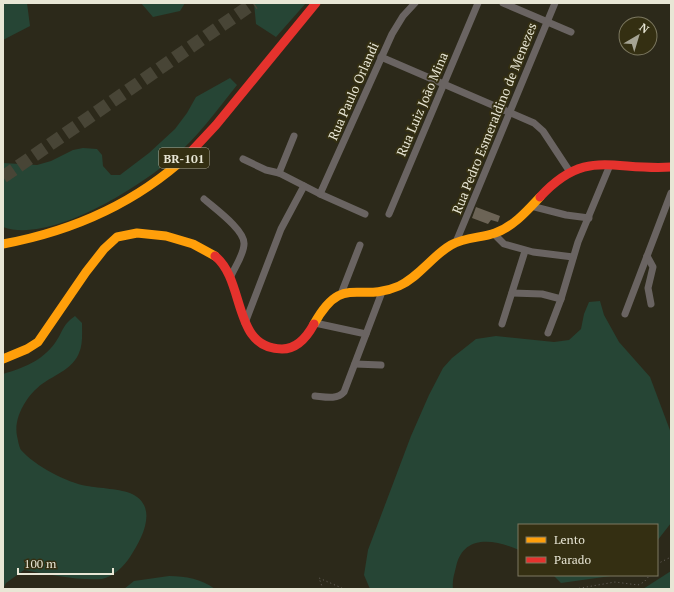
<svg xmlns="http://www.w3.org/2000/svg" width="674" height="592" font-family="'PT Serif',serif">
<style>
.green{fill:#264535}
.building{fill:#6c6456}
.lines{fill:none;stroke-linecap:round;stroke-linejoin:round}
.highway-tunnel{stroke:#484536;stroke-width:13;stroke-dasharray:13 6;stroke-linecap:butt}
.path{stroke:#6a6460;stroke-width:1;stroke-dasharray:1 3;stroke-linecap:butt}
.street{stroke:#6a6462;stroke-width:7}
.slow{stroke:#ff9f0a;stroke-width:9}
.jam{stroke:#e5322d;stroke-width:9}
.labels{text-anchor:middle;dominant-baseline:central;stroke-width:4;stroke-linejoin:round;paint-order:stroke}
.shield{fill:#342f12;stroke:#b2af9a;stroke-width:1}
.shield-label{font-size:12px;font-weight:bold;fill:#e8e6d5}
.street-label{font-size:13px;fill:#e8e6d5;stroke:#342f12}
</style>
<rect width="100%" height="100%" fill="#2c291a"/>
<g class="green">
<path d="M3 3H27L30 26 3 40Z"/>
<path d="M141 3H185L180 11 153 17Z"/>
<path d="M254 3H306L276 37 256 24Z"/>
<path d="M230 78 237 85C217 110 198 137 173 158 138 188 50 244 3 227V163L37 165 51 161 73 150 83 148 97 149 102 155 103 166 111 175H120L149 153 175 129 187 113 196 97Z"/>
<path d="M600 301 604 315 619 342 650 377 671 433V523L657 541V525H519V550C494 539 463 534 456 567 454 575 452 581 453 589H370L364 575 368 550 411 436 429 395 443 368 452 358 476 339 496 336 554 342 569 340 581 329 584 314 589 302Z"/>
<path d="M75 316 82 323C82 333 83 344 79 353 73 368 57 374 45 382 29 392 13 416 17 436 18 440 19 447 21 450 34 465 67 483 87 486 98 488 122 489 132 494 159 507 142 539 130 557 124 566 113 577 102 579 79 581 47 574 24 570L6 583 3 589V374C23 368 42 361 55 343 63 332 62 325 75 316Z"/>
<path d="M671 571V589H643Z"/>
<path d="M553 575H618L561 583Z"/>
<path d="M169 576C186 576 201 579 215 589H124L134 581Z"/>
</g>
<path class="building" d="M476 207 500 216 498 222 491 220 488 224 472 218Z"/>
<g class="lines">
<path class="highway-tunnel" d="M3 177 254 3"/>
<g class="path">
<path d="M657 564 671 557"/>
<path d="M323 589 319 578 344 589"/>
<path d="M575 589 615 582 638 585 644 582 650 575"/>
</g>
<g class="street">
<path d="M503 3 571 32"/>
<path d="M381 57 534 123 543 131 570 172"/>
<path d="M243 159 266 170 279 173 320 194 365 214"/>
<path d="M279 173 294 136"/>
<path d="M320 194 392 34 403 16 415 3"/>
<path d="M204 199C214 208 245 230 244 244 244 254 235 267 231 276"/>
<path d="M531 206 566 215 589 218"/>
<path d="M389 214 478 3"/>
<path d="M494 234 504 244 533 252 573 257"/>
<path d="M456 242 555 3"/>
<path d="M647 256 653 267 648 288 651 304"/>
<path d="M512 293 542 294 561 299"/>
<path d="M341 294 360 245"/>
<path d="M625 314 671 193"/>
<path d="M245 323 281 229 304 186"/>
<path d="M315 323 366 334"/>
<path d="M502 324 525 251"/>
<path d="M548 333 561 299 578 242 610 165"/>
<path d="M355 364 381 365"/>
<path d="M315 396C325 397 337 400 344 392L382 292"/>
</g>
<g class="slow">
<path d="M3 244C73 231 135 204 188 155"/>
<path d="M314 324C343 272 358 304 399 286 419 277 432 256 451 245 465 237 481 238 495 233 513 227 527 211 540 197"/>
<path d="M3 359 27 349 38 342 86 272 104 249 117 237 137 233 166 236 193 244 215 256"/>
</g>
<g class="jam">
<path d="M188 155 216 125 316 3"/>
<path d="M540 197C586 147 612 171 671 167"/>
<path d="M215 256C246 281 232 349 282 349 297 349 307 337 314 324"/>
</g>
</g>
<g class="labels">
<rect class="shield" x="159" y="148" width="50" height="20" rx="3"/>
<g class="shield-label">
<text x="184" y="158">BR-101</text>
</g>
<g class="street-label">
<text transform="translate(353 91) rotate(-66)">Rua Paulo Orlandi</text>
<text transform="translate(422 104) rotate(-67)">Rua Luiz João Mina</text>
<text transform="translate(494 118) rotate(-68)">Rua Pedro Esmeraldino de Menezes</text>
</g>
</g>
<rect width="674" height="592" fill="none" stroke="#e8e6d5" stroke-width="8"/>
<rect x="518" y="524" width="140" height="52" fill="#342f12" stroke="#7c7860"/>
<rect x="526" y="537" width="20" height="6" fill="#ff9f0a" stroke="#7c7860"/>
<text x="554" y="544" font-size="12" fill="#e8e6d5">Lento</text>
<rect x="526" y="557" width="20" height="6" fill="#e5322d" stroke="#7c7860"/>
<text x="554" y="564" font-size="12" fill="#e8e6d5">Parado</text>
<g transform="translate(638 36) rotate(38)"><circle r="19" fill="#342f12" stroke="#7c7860"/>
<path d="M0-3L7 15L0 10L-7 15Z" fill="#a6a494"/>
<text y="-6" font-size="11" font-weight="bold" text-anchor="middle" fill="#e8e6d5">N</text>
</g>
<path d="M18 568v6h95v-6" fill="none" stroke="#e8e6d5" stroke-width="2"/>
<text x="24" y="568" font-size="12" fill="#e8e6d5" stroke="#342f12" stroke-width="3" paint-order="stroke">100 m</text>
</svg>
